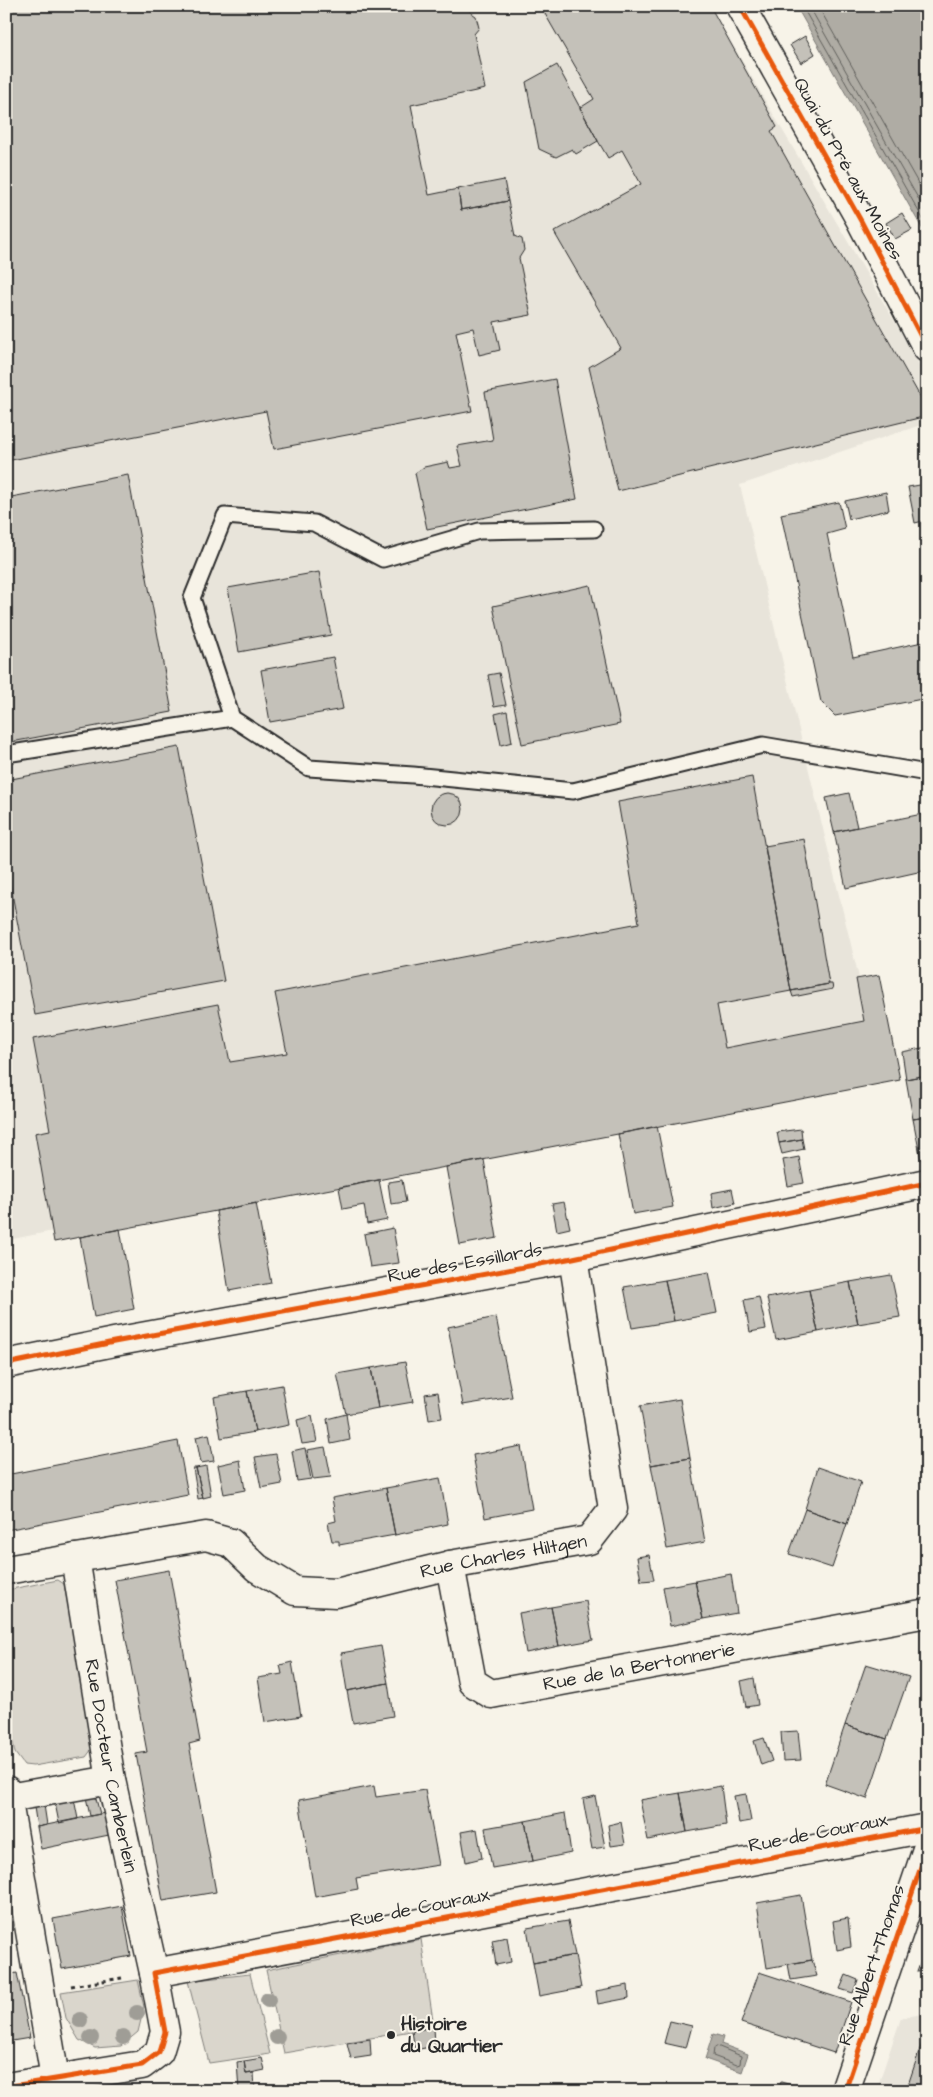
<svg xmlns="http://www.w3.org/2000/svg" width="933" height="2097" viewBox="0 0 933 2097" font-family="'Architects Daughter',sans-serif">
	<rect width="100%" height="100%" fill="#f7f3e8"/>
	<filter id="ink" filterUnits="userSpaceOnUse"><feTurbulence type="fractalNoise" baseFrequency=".02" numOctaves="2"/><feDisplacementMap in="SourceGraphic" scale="10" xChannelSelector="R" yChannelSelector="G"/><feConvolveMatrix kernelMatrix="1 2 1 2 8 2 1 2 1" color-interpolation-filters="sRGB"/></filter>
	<g filter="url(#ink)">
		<path fill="#e8e4da" d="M6 6H710L927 377V423L740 485 880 1065 13 1239 6 1213Z
			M927 2013V2091H876L901 2018Z"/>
		<path fill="#dad6cc" stroke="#82807c" d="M58 1580 64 1584 93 1740 92 1749 86 1757 33 1766 24 1765 15 1753 6 1709V1590Z
			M421 1939 434 2027 284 2053 266 1970Z
			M250 1974 270 2054 209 2063 188 1981Z
			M138 1980 144 2007 138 2032 121 2046 95 2048 79 2040 66 2018 61 1992Z"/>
		<path fill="#afaca4" stroke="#7a7874" d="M796 6H927V237Z
			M713 2034 723 2037 721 2044 748 2054 742 2072 705 2059Z"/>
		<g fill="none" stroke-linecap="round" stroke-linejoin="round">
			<path stroke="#605f5b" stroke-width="1" d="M802 6 927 226
				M809 6 927 214
				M818 6 927 199
				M717 2046 741 2056 740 2064 737 2065 713 2056 714 2048Z"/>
		</g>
		<path fill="#c4c1b9" stroke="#2b2b2b" d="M6 6H469L470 12 476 16 479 28 474 34 485 89 411 105 429 195 458 189 461 210 508 201 515 236 522 239 524 250 519 258 531 315 494 322 500 350 479 355 473 328 456 332 472 411 274 449 266 411 6 461Z
			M710 6 777 127 771 131 927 409V416L618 491 589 367 621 348 554 232 641 184 622 150 608 158 598 141 580 108 594 99 541 7Z
			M805 36 815 54 801 63 790 45Z
			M557 65 598 141 576 154 572 149 556 157 539 149 526 82Z
			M504 180 508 201 461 210 458 189Z
			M902 213 912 230 895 239 886 223Z
			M555 379 577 499 427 529 415 473 424 467 448 462 450 468 462 466 457 446 493 440 485 392Z
			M128 475 172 712 6 743V498Z
			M926 484 927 520 915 523 908 487Z
			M886 492 889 510 849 519 845 501Z
			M839 502 845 529 827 534 853 657 927 641V698L835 716 821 702 781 514Z
			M319 572 331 635 239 652 228 588Z
			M590 585 620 724 522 744 493 606Z
			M333 657 343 709 270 722 261 670Z
			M499 673 506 705 494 707 488 675Z
			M507 711 512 742 501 745 495 714Z
			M179 747 224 981 35 1015 6 862V780Z
			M752 777 791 991 717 1005 725 1048 864 1021 856 979 879 975 900 1080 54 1242 35 1133 50 1130 33 1039 218 1004 230 1062 287 1053 275 993 639 923 618 802Z
			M849 793 857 827 834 832 826 798Z
			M431 809a16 16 0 1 1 32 0a16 16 0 1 1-32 0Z
			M927 813V870L846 888 834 832Z
			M804 839 829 984 791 991 765 846Z
			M829 984H832L833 989 793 997 791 991Z
			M927 1047V1075L906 1079 902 1052Z
			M927 1075V1117L913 1119 906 1079Z
			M927 1117V1159L921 1160 913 1119Z
			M657 1126 673 1207 633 1214 618 1134Z
			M801 1129 802 1139 779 1143 777 1132Z
			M802 1139 804 1149 782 1154 779 1143Z
			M799 1157 804 1183 788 1186 783 1160Z
			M484 1160 497 1238 460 1245 446 1167Z
			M379 1180 387 1220 367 1224 364 1205 343 1209 339 1188Z
			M402 1180 406 1202 391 1204 388 1182Z
			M732 1189 735 1203 713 1208 711 1193Z
			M564 1202 570 1228 557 1231 552 1204Z
			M256 1203 271 1283 229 1291 216 1211Z
			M393 1228 399 1263 370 1267 364 1234Z
			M120 1229 134 1309 94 1317 80 1237Z
			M709 1272 717 1313 674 1321 665 1280Z
			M891 1275 900 1317 858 1324 850 1282Z
			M665 1280 674 1321 632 1328 624 1287Z
			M850 1282 858 1324 818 1332 809 1290Z
			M809 1290 818 1332 776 1340 767 1298Z
			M759 1297 766 1329 750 1332 744 1300Z
			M496 1317 512 1397 463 1405 448 1327Z
			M405 1362 413 1402 378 1408 371 1368Z
			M371 1368 378 1408 346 1414 337 1374Z
			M282 1385 289 1425 255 1432 247 1391Z
			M247 1391 255 1432 221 1438 214 1397Z
			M438 1392 442 1418 429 1420 425 1394Z
			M680 1399 690 1458 651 1465 640 1406Z
			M346 1414 350 1440 331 1444 327 1419Z
			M312 1416 317 1442 302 1444 297 1420Z
			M209 1434 214 1461 201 1463 196 1437Z
			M178 1441 188 1495 6 1530V1475Z
			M521 1446 532 1509 485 1518 473 1455Z
			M325 1447 331 1477 313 1479 307 1450Z
			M305 1448 311 1479 297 1481 292 1451Z
			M276 1454 282 1484 261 1488 255 1457Z
			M690 1458 705 1542 667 1549 651 1465Z
			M240 1460 245 1490 224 1494 218 1465Z
			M206 1466 211 1496 203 1498 196 1468Z
			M818 1467 861 1482 847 1524 805 1509Z
			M193 1468H196L203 1498 198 1499Z
			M440 1478 448 1524 395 1535 386 1488Z
			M386 1488 395 1535 339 1545V1541H332L328 1523 336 1521 332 1498Z
			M805 1509 847 1524 832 1568 789 1554Z
			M649 1555 654 1580 641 1581 637 1557Z
			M169 1570 200 1741 189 1744 216 1892 163 1901 136 1754 147 1752 115 1580Z
			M731 1574 737 1613 703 1619 695 1581Z
			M695 1581 703 1619 670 1626 663 1587Z
			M586 1601 593 1640 559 1646 551 1607Z
			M551 1607 559 1646 526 1653 519 1613Z
			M381 1646 388 1683 347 1691 341 1653Z
			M292 1662 301 1716 265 1722 258 1678 282 1674 280 1665Z
			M866 1664 909 1677 887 1739 845 1725Z
			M754 1678 758 1705 746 1707 741 1681Z
			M388 1683 393 1716 353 1723 347 1691Z
			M845 1725 887 1739 867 1799 825 1784Z
			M798 1731 801 1760 783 1761 781 1732Z
			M764 1738 772 1761 761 1765 754 1741Z
			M374 1786 376 1797 425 1790 439 1865 356 1878 358 1889 315 1897 299 1800Z
			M721 1786 726 1825 687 1832 680 1793Z
			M680 1793 687 1832 648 1840 640 1800Z
			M746 1794 751 1821 739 1823 734 1796Z
			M95 1795 100 1814 90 1816 86 1797Z
			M595 1796 605 1847 592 1849 583 1799Z
			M74 1799 78 1819 59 1823 55 1803Z
			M44 1805 47 1825 37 1827 34 1807Z
			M105 1813 109 1835 41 1849 37 1827Z
			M565 1813 571 1853 533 1861 525 1821Z
			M525 1821 533 1861 492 1868 485 1828Z
			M621 1822 625 1844 611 1846 608 1825Z
			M477 1829 482 1858 466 1862 461 1832Z
			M801 1895 812 1960 767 1968 757 1903Z
			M122 1906 131 1956 62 1969 53 1919Z
			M848 1918 851 1947 837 1950 833 1921Z
			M568 1921 575 1955 533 1963 527 1928Z
			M507 1937 511 1962 496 1965 492 1940Z
			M927 1944V1971L917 1972 924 1953Z
			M575 1955 581 1988 539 1996 533 1963Z
			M812 1960 817 1976 791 1980 788 1964Z
			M759 1972 851 2002 834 2053 741 2023Z
			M17 1973 30 2038 6 2042V1975Z
			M846 1975 858 1980 853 1993 840 1989Z
			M628 1985 629 1998 598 2004 596 1991Z
			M670 2021 692 2026 686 2048 664 2043Z
			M434 2027 435 2046 415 2050 412 2031Z
			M925 2034 927 2035V2091H906Z
			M370 2039 371 2056 351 2059 347 2043Z
			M262 2058 265 2070 246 2074 244 2061Z
			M244 2061 246 2074 254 2073 255 2091H239L237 2062Z
			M781 2082 806 2089V2091H778Z"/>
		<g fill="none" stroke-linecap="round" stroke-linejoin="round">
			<g stroke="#2b2b2b" stroke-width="19">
				<path id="lane" d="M594 529 479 531 383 559 314 523 225 516 192 598 232 718 309 768 413 775 573 791 763 745 927 773
					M6 754 232 718"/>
			</g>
			<g stroke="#2b2b2b" stroke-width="31">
				<g id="street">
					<path d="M6 1364 114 1342 573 1258 927 1183"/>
					<path id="s1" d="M75 1558 111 1780 154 1973"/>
					<path id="s2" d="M450 1565 472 1682 491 1694 927 1613"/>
					<path id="s3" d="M6 1570 206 1536 231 1543 257 1568 295 1591 336 1593 450 1565 589 1540 613 1509 573 1258"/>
					<path d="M6 1790 55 2078"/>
					<path d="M8 1798 111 1780"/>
					<path d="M6 2087 142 2065 159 2052 165 2032 154 1973 927 1828"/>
				</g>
			</g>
			<g stroke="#2b2b2b" stroke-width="31">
				<path id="secondary" d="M740 6 861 221 927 348
					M845 2091 927 1849"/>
			</g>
			<path stroke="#2b2b2b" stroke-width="3" stroke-dasharray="4 4" stroke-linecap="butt" d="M71 1986 122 1978"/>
			<use href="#lane" stroke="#f7f3e8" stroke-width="15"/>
			<use href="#street" stroke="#f7f3e8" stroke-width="28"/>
			<use href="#secondary" stroke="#f7f3e8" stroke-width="28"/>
			<g stroke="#f7f3e8" stroke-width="8">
				<path id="cycleway" d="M740 6 861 221 927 348
					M6 1364 114 1342 573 1258 927 1183
					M6 2087 142 2065 159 2052 165 2032 154 1973 927 1828
					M845 2091 927 1849"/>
			</g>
			<use href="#cycleway" stroke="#e8590c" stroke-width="5"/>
		</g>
		<g fill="#9f9d96">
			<circle cx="268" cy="2000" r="8"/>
			<circle cx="137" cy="2013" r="8"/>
			<circle cx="80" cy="2020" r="8"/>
			<circle cx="123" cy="2037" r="8"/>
			<circle cx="277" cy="2037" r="8"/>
			<circle cx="91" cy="2038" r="8"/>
		</g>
	</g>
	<circle fill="#2b2b2b" stroke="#f7f3e8" stroke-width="2" cx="391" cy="2035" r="5"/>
	<g text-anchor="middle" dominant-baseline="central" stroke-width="4" stroke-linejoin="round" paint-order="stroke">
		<g font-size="19" fill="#2b2b2b" stroke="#f7f3e8">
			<text transform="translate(848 169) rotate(61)">Quai du Pré aux Moines</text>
			<text transform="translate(465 1263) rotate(-10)">Rue des Essillards</text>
			<text stroke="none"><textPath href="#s3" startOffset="522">Rue Charles Hiltgen</textPath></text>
			<text stroke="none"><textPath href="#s2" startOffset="292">Rue de la Bertonnerie</textPath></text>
			<text stroke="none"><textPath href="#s1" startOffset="211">Rue Docteur Camberlein</textPath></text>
			<text transform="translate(818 1833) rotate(-11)">Rue de Couraux</text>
			<text transform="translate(420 1908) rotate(-11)">Rue de Couraux</text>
			<text transform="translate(872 1965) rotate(-71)">Rue Albert Thomas</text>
		</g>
		<g font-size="19" font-weight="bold" fill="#2b2b2b" stroke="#f7f3e8" text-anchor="start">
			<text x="401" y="2024">Histoire<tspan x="401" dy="22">du Quartier</tspan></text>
		</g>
	</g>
	<rect width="933" height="2097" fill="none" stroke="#f7f3e8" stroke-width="25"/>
	<rect x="12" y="12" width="908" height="2072" fill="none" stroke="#2b2b2b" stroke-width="2" filter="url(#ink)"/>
</svg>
